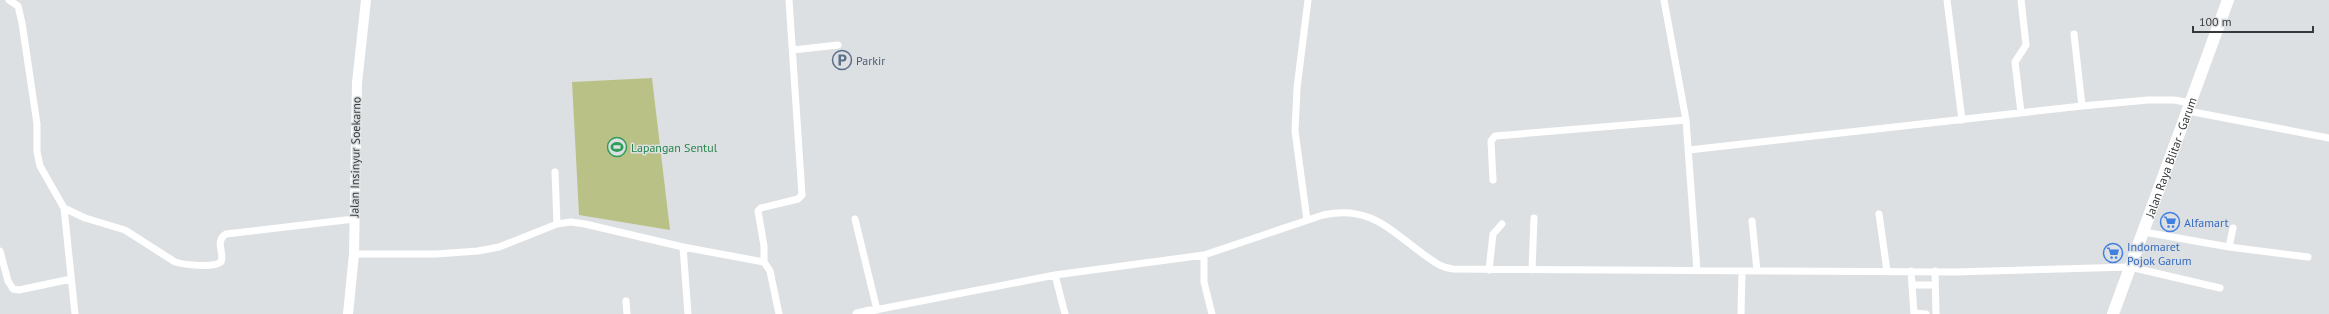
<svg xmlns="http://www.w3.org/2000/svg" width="2329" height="314" viewBox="0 0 2329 314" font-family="'PT Sans',sans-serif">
	<rect width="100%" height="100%" fill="#dde0e2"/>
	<path fill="#bac187" d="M652 78 670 230 579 215 572 82Z"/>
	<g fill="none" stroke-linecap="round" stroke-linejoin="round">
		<path stroke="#fff" stroke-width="7" d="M9 0 18 6 22 23 37 124V152L40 166 64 208 75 314
			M1664 0 1686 120 1697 271
			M1947 0 1962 120
			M2021 0 2026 45 2015 62 2021 113
			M2074 34 2082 106
			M793 50 838 45
			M2188 111 2329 138
			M1689 150 2082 106 2148 100H2174L2191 103
			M555 172 557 224
			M1493 180 1491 141 1495 136 1686 120
			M64 208 85 218 125 230 175 262C185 265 213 268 221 262 225 253 214 241 226 234L354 219
			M1879 214 1887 271
			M855 219 877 310
			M1307 220 1295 131 1297 88 1308 0
			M1752 221 1757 271
			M2144 232 2229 247 2233 228
			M683 247 688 314
			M2229 247 2308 257
			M0 251 8 281 13 289 19 290 71 279
			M354 254H436L478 251 499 247 557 224 571 222 585 224 683 247 764 262 770 271 779 314
			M1204 255V282L1212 314
			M764 262V246L758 211 761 208 798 199 802 195 789 0
			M1489 270 1493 234 1502 224
			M1532 270 1534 218
			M1911 271 1914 314
			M1935 271 1936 314
			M1055 275 1065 314
			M1912 285H1935
			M626 301 627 314
			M870 311 1055 275 1204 255 1323 215C1369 205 1389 229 1423 254 1433 261 1441 268 1453 269L1955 272 2130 267 2220 288
			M1914 313 1926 314
			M1741 314 1742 271"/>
		<path stroke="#fff" stroke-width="9" d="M857 314 870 311 871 314"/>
		<path stroke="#fff" stroke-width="10" d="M348 314 354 254 357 83 366 0"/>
		<path stroke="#fff" stroke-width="12" id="s1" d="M2113 314 2228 0"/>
	</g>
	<defs>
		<g id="parking-ring" transform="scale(1)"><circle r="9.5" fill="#dde0e2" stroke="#5c6f8a" stroke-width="1.5"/><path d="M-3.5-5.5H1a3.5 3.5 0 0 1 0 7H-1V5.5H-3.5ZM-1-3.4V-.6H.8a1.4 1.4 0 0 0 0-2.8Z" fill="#5c6f8a"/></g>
		<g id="stadium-ring" transform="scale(1)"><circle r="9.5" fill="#dde0e2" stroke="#2e9e5b" stroke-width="1.5"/><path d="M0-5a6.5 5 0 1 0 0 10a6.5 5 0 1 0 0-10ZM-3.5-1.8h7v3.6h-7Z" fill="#2e9e5b"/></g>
		<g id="supermarket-ring" transform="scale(1)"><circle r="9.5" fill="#dde0e2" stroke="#3f7fe0" stroke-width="1.5"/><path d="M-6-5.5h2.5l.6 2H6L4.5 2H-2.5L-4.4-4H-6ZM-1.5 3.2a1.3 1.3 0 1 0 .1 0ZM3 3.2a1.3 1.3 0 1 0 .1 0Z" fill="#3f7fe0"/></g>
	</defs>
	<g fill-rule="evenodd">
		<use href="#parking-ring" x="842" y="60"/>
		<use href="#stadium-ring" x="617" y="147"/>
		<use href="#supermarket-ring" x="2170" y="222"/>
		<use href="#supermarket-ring" x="2113" y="253"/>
	</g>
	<g text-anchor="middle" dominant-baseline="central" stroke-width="3" stroke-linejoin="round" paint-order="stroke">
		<g font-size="12" fill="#4e5e75" stroke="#dde0e2" text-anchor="start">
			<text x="856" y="60">Parkir</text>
		</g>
		<g font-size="12" fill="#27864d" stroke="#dde0e2" text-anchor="start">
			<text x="631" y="147">Lapangan Sentul</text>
		</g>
		<g font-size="12" fill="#373839" stroke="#dde0e2">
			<text transform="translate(355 157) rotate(-89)">Jalan Insinyur Soekarno</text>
			<text stroke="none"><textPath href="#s1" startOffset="167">Jalan Raya Blitar - Garum</textPath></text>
		</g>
		<g font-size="12" fill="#366cbe" stroke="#dde0e2" text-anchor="start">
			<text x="2184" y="222">Alfamart</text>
			<text x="2127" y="246">Indomaret<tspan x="2127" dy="14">Pojok Garum</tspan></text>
		</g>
	</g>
	<path d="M2193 26v6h120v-6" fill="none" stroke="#373839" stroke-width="2"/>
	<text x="2199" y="26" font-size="12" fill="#373839" stroke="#dde0e2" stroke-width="3" paint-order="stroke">100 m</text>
</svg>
